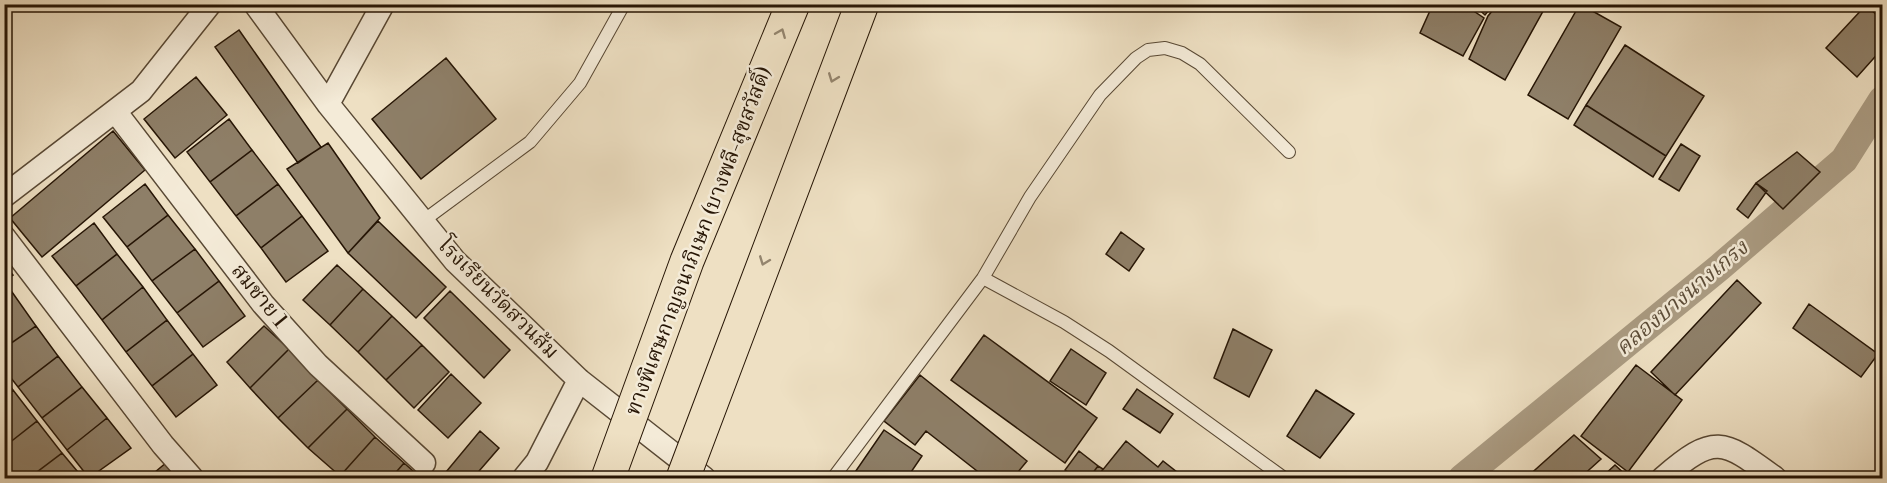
<svg xmlns="http://www.w3.org/2000/svg" width="1887" height="483" viewBox="0 0 1887 483" font-family="'Libre Bodoni','Noto Serif Thai',serif">
	<rect width="100%" height="100%" fill="#eee0c3"/>
	<filter id="stains"><feTurbulence type="fractalNoise" baseFrequency=".00333" numOctaves="4"/><feColorMatrix values="0 0 0 0 .2 0 0 0 0 .09 0 0 0 0 .02 0 0 0 .5 -.17"/></filter>
	<radialGradient id="worn" r=".72"><stop offset=".6" stop-color="#630" stop-opacity="0"/><stop offset="1" stop-color="#630" stop-opacity=".3"/></radialGradient>
	<g fill="none" stroke-linecap="round" stroke-linejoin="round">
		<path stroke="#aa9b82" stroke-width="28" d="M1462 478 1720 267 1844 160 1882 100"/>
	</g>
	<path fill="#8e7f68" stroke="#261505" stroke-width="1.5" d="M1433 4H1463L1484 18 1463 56 1420 33Z
		M1473 4H1494L1485 15Z
		M1498 4H1547L1505 80 1469 59 1488 16Z
		M1580 4 1621 27 1568 119 1528 95Z
		M1866 5 1882 20V49L1857 77 1826 48Z
		M239 30 321 147 298 163 215 47Z
		M1625 45 1704 96 1666 156 1586 105Z
		M446 58 496 119 421 179 372 119Z
		M196 77 227 115 175 158 144 119Z
		M1586 105 1666 156 1653 177 1574 125Z
		M229 119 252 150 210 182 187 152Z
		M113 131 145 170 42 257 10 218Z
		M328 143 380 218 348 253 287 169Z
		M1681 144 1700 156 1679 191 1659 179Z
		M252 150 278 184 236 216 210 182Z
		M1797 152 1820 172 1783 209 1756 183Z
		M1756 183 1767 191 1748 218 1737 209Z
		M145 184 168 215 127 247 103 217Z
		M278 184 302 216 261 248 236 216Z
		M168 215 195 249 152 281 127 247Z
		M302 216 328 251 286 282 261 248Z
		M378 221 446 287 416 318 348 253Z
		M94 223 117 254 76 286 52 256Z
		M1121 232 1144 249 1129 271 1106 254Z
		M195 249 219 281 177 313 152 281Z
		M117 254 143 287 102 320 76 286Z
		M4 264 13 275 4 281Z
		M337 265 363 289 330 325 303 300Z
		M1737 280 1761 303 1675 395 1651 372Z
		M219 281 245 316 203 347 177 313Z
		M143 287 167 320 126 352 102 320Z
		M363 289 392 316 358 352 330 325Z
		M450 291 510 350 484 378 424 318Z
		M12 292 36 326 4 348V298Z
		M1809 304 1878 354 1861 377 1793 328Z
		M392 316 422 345 386 380 358 352Z
		M167 320 193 354 152 386 126 352Z
		M36 326 58 356 18 387 4 369V348Z
		M264 326 289 349 250 388 227 362Z
		M1233 329 1272 350 1249 397 1214 378Z
		M984 335 1097 418 1065 463 951 380Z
		M422 345 449 372 414 408 386 380Z
		M289 349 318 380 278 418 250 388Z
		M1071 349 1106 373 1086 405 1050 381Z
		M193 354 217 385 176 417 152 386Z
		M58 356 82 387 42 418 18 387Z
		M1636 365 1682 400 1628 472 1581 436Z
		M451 374 481 403 448 438 418 410Z
		M920 375 1027 461 1013 478H986L926 431 915 445 884 421Z
		M4 378 13 390 4 397Z
		M318 380 347 409 308 448 278 418Z
		M82 387 107 418 67 450 42 418Z
		M1137 389 1173 414 1160 433 1123 409Z
		M13 390 37 421 4 447V397Z
		M1316 390 1354 414 1320 458 1287 436Z
		M347 409 375 437 340 476 308 448Z
		M107 418 131 448 89 478 67 450Z
		M37 421 62 453 29 478H18L4 461V447Z
		M884 430 922 456 907 478H851Z
		M480 431 499 448 473 478H441Z
		M1574 435 1601 459 1580 478H1526Z
		M375 437 404 463 391 478H343L340 476Z
		M1126 441 1158 467 1163 461 1182 476 1181 478H1109L1101 472Z
		M1079 451 1098 466 1089 478H1077L1065 470Z
		M62 453 83 478H29Z
		M167 462 180 478H148Z
		M404 463 421 478H391Z
		M1615 465 1629 478H1601Z
		M1098 466 1103 469 1101 472 1109 478H1089Z"/>
	<g fill="none" stroke-linecap="round" stroke-linejoin="round">
		<g stroke="#584834" stroke-width="14">
			<path id="service" d="M423 221 530 142 580 83 624 4
				M983 278 1064 322 1109 351 1284 478
				M833 478 983 278 1030 197 1100 95 1136 58 1148 50 1165 48 1182 53 1200 64 1289 152"/>
		</g>
		<g stroke="#584834" stroke-width="25">
			<path id="minor" d="M255 4 328 104 455 261 579 380 704 478
				M328 104 383 4
				M115 111 263 304 318 365 424 463
				M4 196 141 91 210 4
				M4 237 163 445 192 478
				M524 478 537 462 579 380
				M1663 478C1715 433 1723 440 1775 478"/>
		</g>
		<use href="#service" stroke="#f4ebd8" stroke-width="12"/>
		<use href="#minor" stroke="#f4ebd8" stroke-width="22"/>
		<g stroke="#261505" stroke-width="35" stroke-linecap="butt">
			<path id="motorway-bridge" d="M608 478 687 261 793 4
				M683 478 862 4"/>
		</g>
		<use href="#motorway-bridge" stroke="#eee0c3" stroke-width="33"/>
	</g>
	<defs><path id="oneway-chevron" d="M-2-3.5L2.5 0L-2 3.5" fill="none" stroke-width="1.6" stroke-linecap="round" stroke-linejoin="round" transform="scale(1.5)"/></defs>
	<g stroke="#94856e">
		<use href="#oneway-chevron" transform="translate(781 33) rotate(-68)"/>
		<use href="#oneway-chevron" transform="translate(833 78) rotate(111)"/>
		<use href="#oneway-chevron" transform="translate(764 261) rotate(111)"/>
	</g>
	<g text-anchor="middle" dominant-baseline="central" stroke-width="5" stroke-linejoin="round" paint-order="stroke">
		<g font-size="21" fill="#261505" stroke="#f4ebd8">
			<text transform="translate(699 241) rotate(-69)">ทางพิเศษกาญจนาภิเษก (บางพลี-สุขสวัสดิ์)</text>
			<text transform="translate(259 296) rotate(51)">สมชาย 1</text>
			<text transform="translate(498 299) rotate(45)">โรงเรียนวัดสวนส้ม</text>
		</g>
		<g font-size="22" font-style="italic" fill="#5b4b37" stroke="#f4ebd8">
			<text transform="translate(1682 298) rotate(-40)">คลองบางนางเกรง</text>
		</g>
	</g>
	<rect width="1887" height="483" fill="none" stroke="#eee0c3" stroke-width="24"/>
	<rect x="6" y="6" width="1875" height="471" fill="none" stroke="#261505" stroke-width="3"/>
	<rect x="12" y="12" width="1863" height="459" fill="none" stroke="#261505" stroke-width="1.5"/>
	<rect width="100%" height="100%" filter="url(#stains)"/>
	<rect width="100%" height="100%" fill="url(#worn)"/>
</svg>
